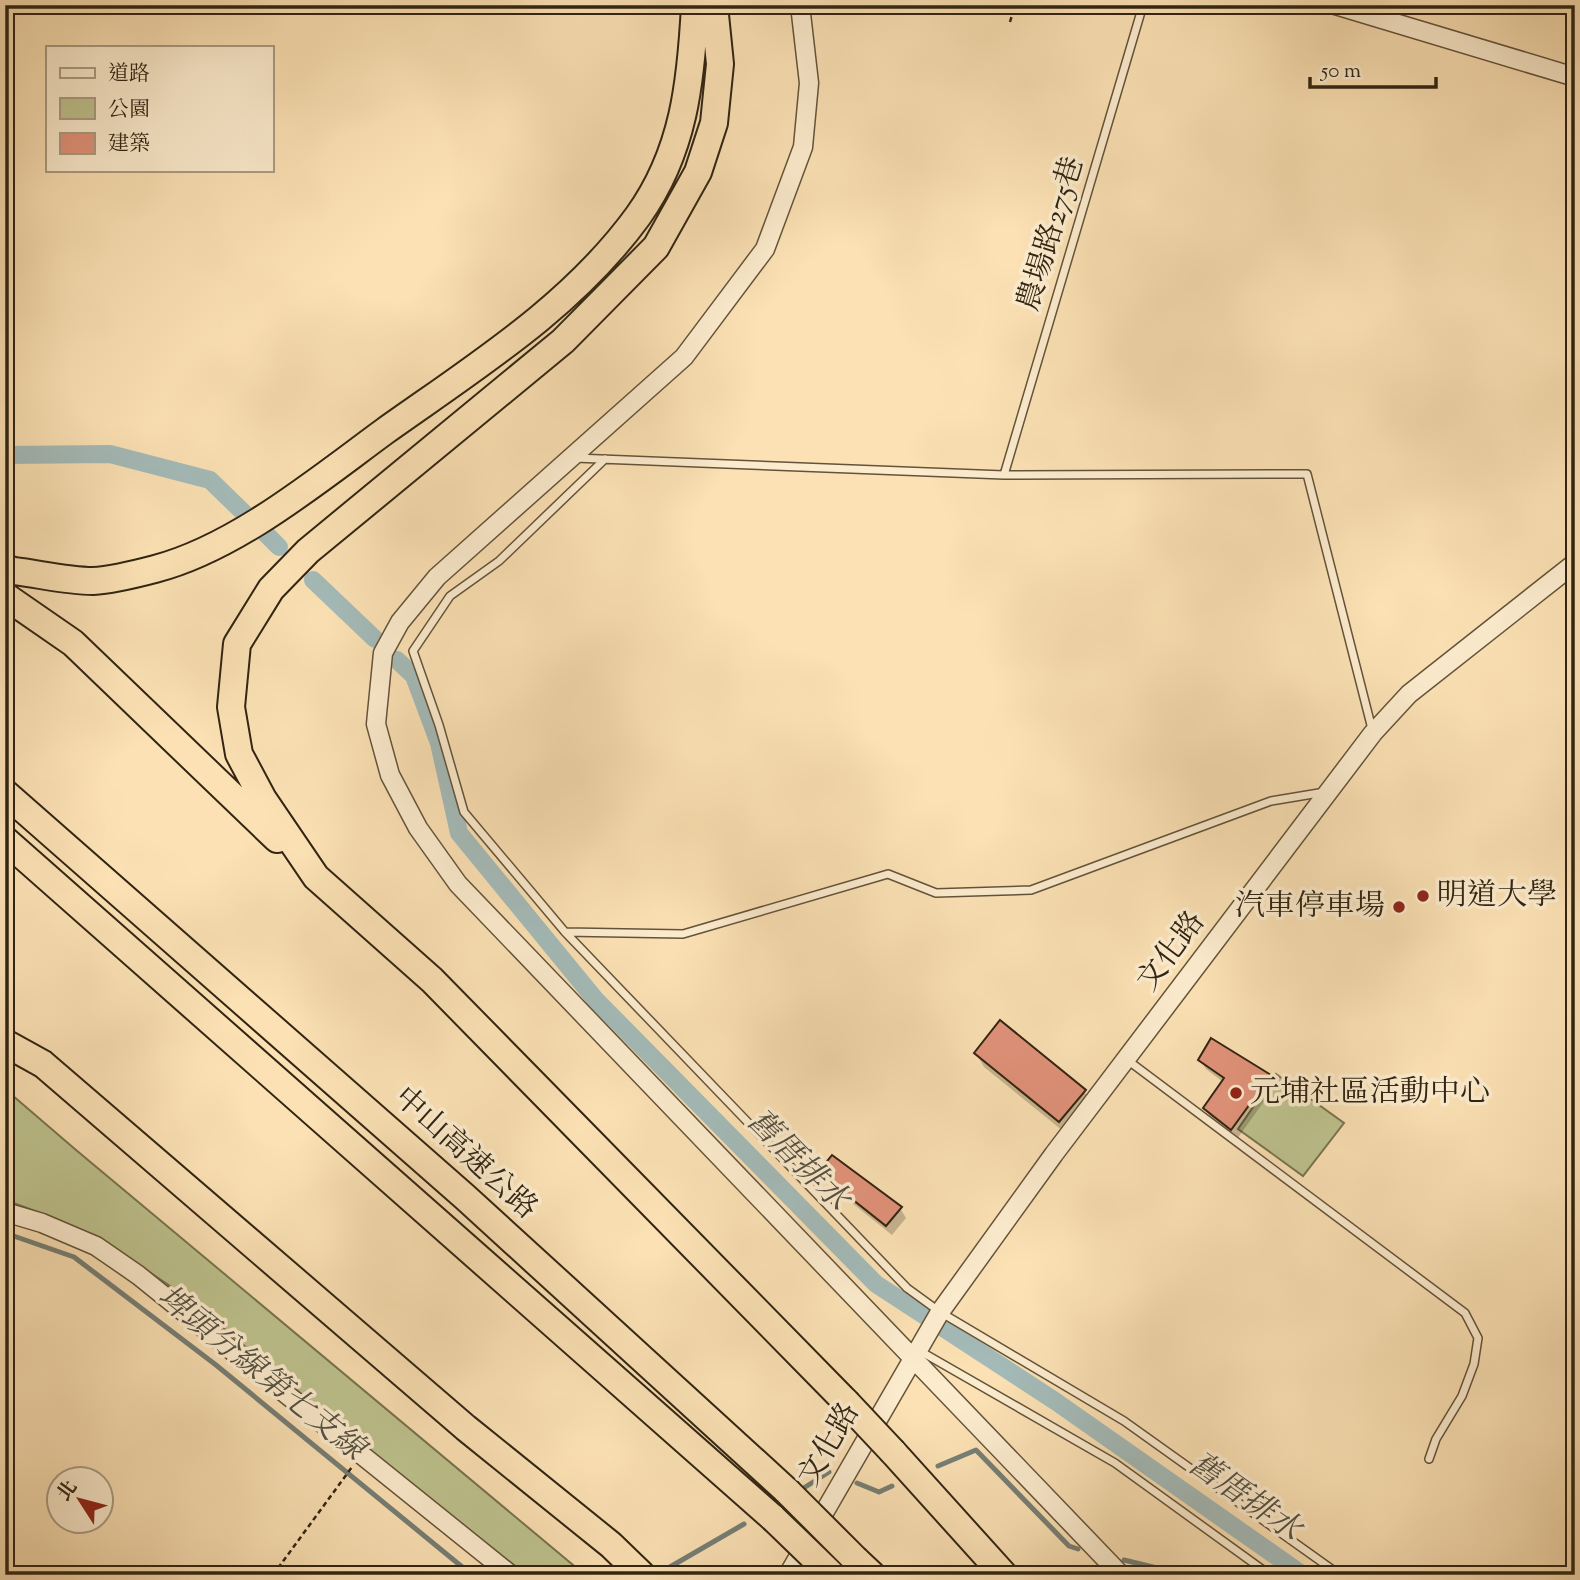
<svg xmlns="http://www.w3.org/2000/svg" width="1580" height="1580" viewBox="0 0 1580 1580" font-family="'Sorts Mill Goudy','Noto Serif TC',serif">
	<rect width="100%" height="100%" fill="#fbe1b4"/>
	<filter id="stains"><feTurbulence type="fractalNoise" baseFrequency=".00286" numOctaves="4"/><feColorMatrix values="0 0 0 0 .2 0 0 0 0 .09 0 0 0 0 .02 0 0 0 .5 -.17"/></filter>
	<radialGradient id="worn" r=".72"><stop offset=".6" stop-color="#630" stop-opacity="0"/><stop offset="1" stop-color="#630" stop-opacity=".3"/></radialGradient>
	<path fill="#bec38e" stroke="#787450" stroke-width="2" d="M1276 1074 1344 1123 1303 1176 1238 1129Z
		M5 1089 76 1150 585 1575H520L390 1469 189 1299 120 1252 46 1215 5 1200Z"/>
	<path fill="#0003" d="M976 1053 1084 1091 1092 1104 1068 1135 984 1067Z
		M1200 1060 1269 1076 1275 1086 1237 1139 1211 1118 1205 1108 1223 1082 1206 1069Z
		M821 1173 900 1208 906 1218 892 1235 826 1182Z"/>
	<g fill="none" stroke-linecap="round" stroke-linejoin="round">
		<path stroke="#767f76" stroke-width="5" d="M5 1233 74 1257 216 1365 472 1575
			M938 1466 976 1450 1069 1546 1078 1549
			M857 1483 879 1492 892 1486
			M799 1491 829 1472
			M1124 1560 1186 1575
			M663 1571 744 1524"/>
		<path stroke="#a4bbb9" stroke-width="18" d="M5 455 110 454 210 480 246 515
			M263 531 279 547
			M313 580 375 639
			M397 660 414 676 439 743 459 833 595 999 876 1284 1055 1401 1303 1575"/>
	</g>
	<path fill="#e2937b" stroke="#312412" stroke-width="2" d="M1000 1020 1086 1090 1059 1122 974 1053Z
		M1211 1038 1271 1075 1231 1130 1203 1108 1224 1078 1198 1060Z
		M832 1155 902 1207 886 1226 818 1172Z"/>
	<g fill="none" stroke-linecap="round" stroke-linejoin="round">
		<g stroke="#64533a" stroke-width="10">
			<path id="service" d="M575 458 1004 475 1307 474 1372 729
				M605 459 499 561 450 596 413 651 439 725 464 812 565 932 907 1288 940 1312 1124 1421 1340 1575
				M1004 475 1143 5
				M565 932 683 934 888 874 936 893 1031 890 1271 801 1325 792
				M1126 1059 1465 1313 1478 1338 1474 1364 1462 1396 1436 1439 1429 1459
				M920 1351 1115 1463 1270 1575"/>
		</g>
		<g stroke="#64533a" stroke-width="21">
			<path id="tertiary" d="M800 5 809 83 803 147 765 249 684 357 437 577 400 622 383 653 376 724 390 775 418 828 458 884 1121 1575
				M1335 5 1575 77
				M5 1212 42 1223 96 1246 138 1275 511 1575
				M788 1575 940 1312 1054 1154 1373 733 1409 694 1575 563"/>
		</g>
		<g stroke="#312412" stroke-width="30">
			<path id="motorway" d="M714 5 720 64 714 123 698 172 656 247 563 341 308 551 271 589 237 644 231 707 239 754 263 799 316 877 432 980 846 1402
				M5 568 14 571C39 574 67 581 93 581 112 580 136 574 155 569 236 548 318 480 385 431 475 367 572 307 638 216 684 152 691 82 695 5
				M5 596 73 643 277 839
				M5 793 465 1197 787 1491
				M5 840 773 1518
				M5 1043 43 1064 466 1428 611 1545 642 1575
				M893 1452 1004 1575
				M856 1560 872 1575"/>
		</g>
		<path stroke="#312412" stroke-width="2.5" stroke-dasharray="5 3.5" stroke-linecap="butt" d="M1010 22 1015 5
			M273 1575 352 1467"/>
		<use href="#service" stroke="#fcecce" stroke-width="7"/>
		<use href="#tertiary" stroke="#fcecce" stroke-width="18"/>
		<use href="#motorway" stroke="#fbe1b4" stroke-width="26"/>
		<g stroke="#312412" stroke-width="30" stroke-linecap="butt">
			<path id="motorway-bridge" d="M846 1402 893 1452
				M787 1491 856 1560
				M773 1518 832 1575"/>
		</g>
		<use href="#motorway-bridge" stroke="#fbe1b4" stroke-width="26"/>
	</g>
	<g fill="#8f2418" stroke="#fcecce" stroke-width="2.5">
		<circle cx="1423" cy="896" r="7"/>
		<circle cx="1399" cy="907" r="7"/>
		<circle cx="1236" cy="1093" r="7"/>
	</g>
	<g text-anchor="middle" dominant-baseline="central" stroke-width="7" stroke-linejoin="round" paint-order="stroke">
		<g font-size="30" fill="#312412" stroke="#fcecce">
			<text transform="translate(1052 234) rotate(-73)">農場路275巷</text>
			<text transform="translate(1172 952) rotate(-53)">文化路</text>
			<text transform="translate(465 1154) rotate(42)">中山高速公路</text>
			<text transform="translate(830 1445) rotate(-60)">文化路</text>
		</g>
		<g font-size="30" fill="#312412" stroke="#fcecce" text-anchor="start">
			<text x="1437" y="896">明道大學</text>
			<text x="1385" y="907" text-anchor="end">汽車停車場</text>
			<text x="1250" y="1093">元埔社區活動中心</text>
		</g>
		<g font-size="32" font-style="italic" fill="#545144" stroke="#fcecce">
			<text transform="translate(797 1161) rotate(45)">舊厝排水</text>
			<text transform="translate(260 1374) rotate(39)">埤頭分線第七支線</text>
			<text transform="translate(1244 1498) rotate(35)">舊厝排水</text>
		</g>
	</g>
	<rect width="1580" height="1580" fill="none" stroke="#fbe1b4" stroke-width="28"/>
	<rect x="7" y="7" width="1566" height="1566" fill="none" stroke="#312412" stroke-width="3.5"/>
	<rect x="14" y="14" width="1552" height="1552" fill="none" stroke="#312412" stroke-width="2"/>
	<rect x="46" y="46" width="228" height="126" fill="#fcecce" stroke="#ab9c83" stroke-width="2"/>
	<rect x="60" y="68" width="35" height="10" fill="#fcecce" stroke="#ab9c83" stroke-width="2"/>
	<text x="108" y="80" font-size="21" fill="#312412">道路</text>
	<rect x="60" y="98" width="35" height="21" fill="#bec38e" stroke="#ab9c83" stroke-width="2"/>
	<text x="108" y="116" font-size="21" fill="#312412">公園</text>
	<rect x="60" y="133" width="35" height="21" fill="#e2937b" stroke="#ab9c83" stroke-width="2"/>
	<text x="108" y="150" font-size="21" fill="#312412">建築</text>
	<g transform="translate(80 1500) rotate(306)"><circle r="33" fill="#fcecce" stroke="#ab9c83" stroke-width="2"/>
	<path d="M0-5L12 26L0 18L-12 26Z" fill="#8f2418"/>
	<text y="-10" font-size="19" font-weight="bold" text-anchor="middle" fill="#312412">北</text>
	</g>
	<path d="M1310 77v10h126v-10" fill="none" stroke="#312412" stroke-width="3.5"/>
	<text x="1321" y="77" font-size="21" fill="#312412" stroke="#fcecce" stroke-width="5" paint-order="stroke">50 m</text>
	<rect width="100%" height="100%" filter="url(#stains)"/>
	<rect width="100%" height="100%" fill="url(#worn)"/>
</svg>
